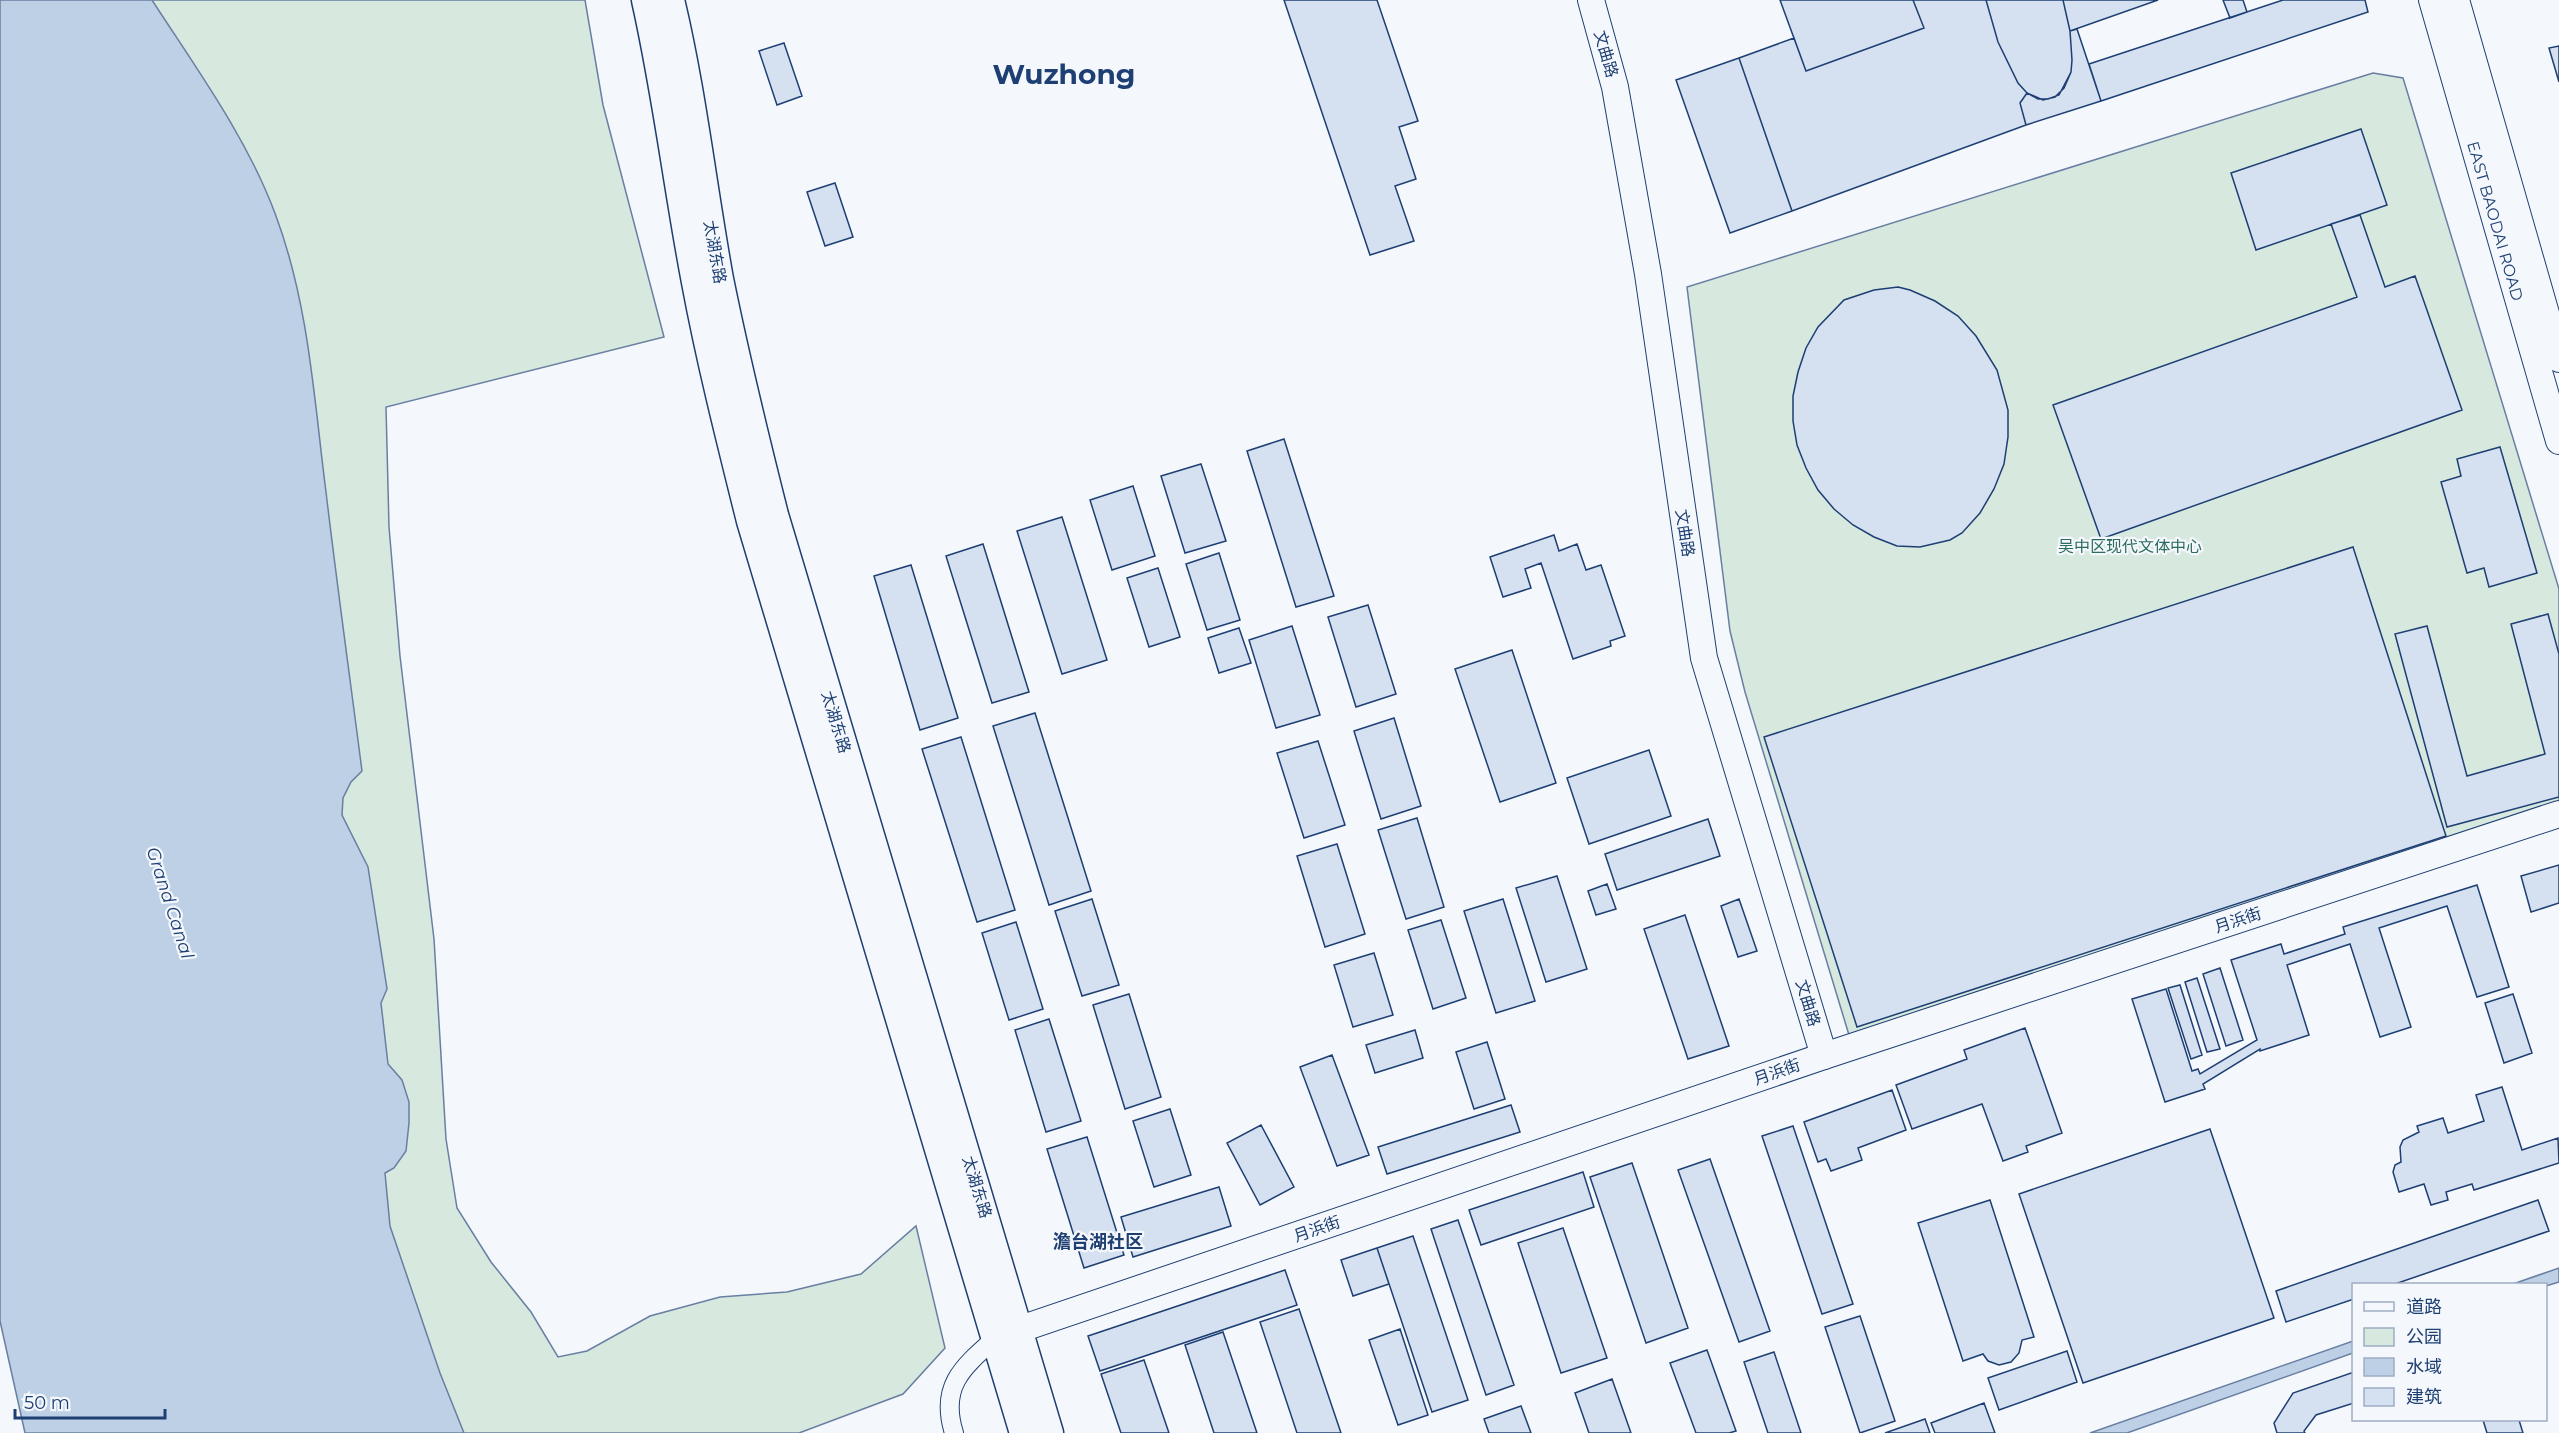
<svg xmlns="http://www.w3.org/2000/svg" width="2559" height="1433" viewBox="0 0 2559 1433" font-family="Montserrat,'Noto Sans SC',sans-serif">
	<rect width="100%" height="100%" fill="#f4f7fb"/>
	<path fill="#d7e8df" stroke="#687fa3" stroke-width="1.5" d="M5 0H585L603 105 664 337 386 407 389 527 400 656 434 939 446 1139 457 1208 491 1262 531 1312 558 1357 587 1351 650 1316 720 1297 787 1292 861 1274 916 1226 945 1348 903 1394 799 1433H412Z
		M2373 73 2403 78 2559 589V804L1849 1035 1745 692 1730 631 1687 287Z"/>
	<path fill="#bed0e5" stroke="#687fa3" stroke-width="1.5" d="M0 0H152C196 68 248 139 276 216 309 305 314 399 326 492 337 585 350 678 362 771L351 782 343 798 342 815 368 867 387 989 381 1003 388 1064 402 1080 409 1102V1123L406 1151 394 1168 385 1173 390 1226 440 1373 464 1433H25L0 1321Z
		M2559 1268V1282L2546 1286 2513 1284Z
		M2353 1341V1353L2127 1433H2090Z"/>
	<path fill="#d5e0f0" stroke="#1d3f73" stroke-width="1.5" d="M1284 0H1377L1418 121 1399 127 1416 179 1395 186 1414 241 1370 255Z
		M1780 0H1913L1924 28 1806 71Z
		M1913 0H1986L1998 42 2018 83 2027 93 2020 103 2026 125 1792 211 1739 58 1794 38 1806 71 1924 28Z
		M1986 0H2063L2070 31 2072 60 2071 72 2059 95 2048 99H2038L2027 93 2018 83 1998 42Z
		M2063 0H2158L2070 31Z
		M2223 0H2243L2247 12 2230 18Z
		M2283 0H2365L2368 12 2101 101 2089 64Z
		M2077 29 2101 101 2026 125 2020 103 2027 93 2043 100 2055 97 2064 88 2071 72 2072 60 2070 31Z
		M784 43 802 96 777 105 759 51Z
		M2559 46V82L2549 48Z
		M1739 58 1792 211 1730 233 1676 80Z
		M2361 129 2387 205 2256 250 2231 173Z
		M835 183 853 237 825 246 807 192Z
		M2360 215 2385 287 2415 276 2462 410 2101 539 2053 405 2357 297 2331 224Z
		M1898 287 1910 290 1935 301 1958 316 1976 336 1997 370 2008 410V437L2004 464 1994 489 1980 513 1962 533 1950 540 1920 547 1897 546 1874 537 1853 525 1834 509 1818 490 1806 468 1797 445 1793 421V396L1798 372 1806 348 1818 327 1844 300 1874 290Z
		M1284 439 1334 596 1296 607 1247 451Z
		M2500 447 2537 573 2489 587 2484 568 2467 573 2441 482 2461 476 2457 459Z
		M1201 464 1226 541 1185 553 1161 476Z
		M1133 486 1155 556 1112 570 1090 500Z
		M1062 517 1107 660 1062 674 1017 531Z
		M1554 535 1559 551 1577 544 1586 570 1601 565 1625 636 1610 641 1611 646 1573 659 1541 563 1525 569 1531 588 1503 597 1490 557Z
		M983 544 1029 692 992 703 946 556Z
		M2353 547 2446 836 1857 1027 1764 737Z
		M1219 553 1240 620 1207 630 1186 564Z
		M911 565 958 718 920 730 874 576Z
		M1158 568 1180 637 1149 647 1127 578Z
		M1368 605 1396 694 1356 707 1328 617Z
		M2548 614 2559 654V797L2447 827 2395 634 2427 626 2467 776 2545 754 2511 624Z
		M1292 626 1320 715 1276 728 1249 640Z
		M1239 628 1251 663 1219 673 1208 638Z
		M1512 650 1556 783 1500 802 1455 669Z
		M1035 713 1091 891 1049 905 993 726Z
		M1394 718 1421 806 1381 819 1354 731Z
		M961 737 1015 910 977 922 922 749Z
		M1318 741 1345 825 1304 838 1277 753Z
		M1649 750 1671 816 1589 844 1567 778Z
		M1417 818 1444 907 1406 919 1378 830Z
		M1708 819 1720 856 1617 890 1605 854Z
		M1337 844 1365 934 1325 947 1297 856Z
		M2559 865V903L2531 912 2521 876Z
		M1557 876 1587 969 1546 982 1516 888Z
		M1607 884 1616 909 1596 915 1588 891Z
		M2477 885 2509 987 2477 997 2447 906 2379 928 2411 1027 2380 1037 2350 944 2287 965 2309 1035 2260 1051V1049L2203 1084 2205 1089 2165 1102 2132 999 2166 989 2192 1071 2198 1069 2200 1074 2257 1040 2231 960 2281 944 2284 954 2345 934 2343 927Z
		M1092 899 1119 985 1082 996 1055 911Z
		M1503 899 1535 1001 1496 1013 1464 911Z
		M1739 899 1757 951 1738 957 1721 906Z
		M1685 915 1729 1046 1688 1059 1644 929Z
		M1441 920 1466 998 1433 1009 1408 930Z
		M1016 922 1043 1009 1009 1020 982 933Z
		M1374 953 1393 1015 1353 1027 1334 965Z
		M2220 968 2243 1040 2226 1046 2203 974Z
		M2197 978 2220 1049 2207 1052 2185 982Z
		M2180 985 2202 1055 2191 1059 2168 988Z
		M1129 994 1161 1097 1125 1109 1093 1005Z
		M2513 994 2532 1053 2504 1063 2485 1003Z
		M1049 1019 1081 1121 1046 1132 1015 1030Z
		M2025 1028 2062 1133 2026 1146 2028 1152 2003 1161 1982 1104 1912 1129 1896 1085 1967 1059 1964 1050Z
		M1415 1030 1423 1058 1375 1073 1366 1045Z
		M1487 1042 1505 1099 1474 1109 1456 1052Z
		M1332 1055 1369 1155 1337 1166 1300 1067Z
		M2502 1087 2522 1150 2558 1138 2559 1163 2474 1190 2472 1184 2446 1192 2448 1200 2431 1205 2424 1184 2399 1192 2393 1172 2395 1165 2401 1162 2400 1147 2403 1140 2419 1132 2417 1126 2443 1118 2448 1133 2484 1121 2476 1095Z
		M1892 1090 1906 1130 1858 1148 1862 1160 1831 1171 1826 1159 1818 1162 1804 1122Z
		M1511 1105 1520 1132 1387 1174 1378 1147Z
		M1170 1109 1191 1175 1154 1187 1133 1121Z
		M1261 1125 1294 1187 1260 1205 1227 1143Z
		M1793 1126 1853 1304 1822 1314 1762 1136Z
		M2210 1129 2274 1318 2083 1383 2019 1194Z
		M1087 1137 1124 1255 1084 1268 1047 1149Z
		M1710 1159 1770 1331 1739 1342 1678 1170Z
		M1632 1163 1688 1328 1646 1343 1590 1177Z
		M1583 1172 1594 1207 1481 1245 1469 1210Z
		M1219 1187 1231 1226 1133 1257 1121 1217Z
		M1990 1200 2034 1337 2022 1340 2019 1353 2011 1362 1999 1365 1988 1361 1983 1354 1963 1361 1918 1223Z
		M2538 1200 2549 1231 2395 1284H2354V1299L2286 1322 2276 1291Z
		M1458 1220 1514 1385 1486 1395 1431 1229Z
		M1563 1228 1607 1358 1561 1373 1518 1243Z
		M1413 1236 1468 1400 1432 1412 1377 1248Z
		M1377 1248 1389 1284 1353 1296 1341 1260Z
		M1285 1270 1297 1305 1100 1371 1088 1336Z
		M1299 1309 1341 1433H1297L1260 1322Z
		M1860 1316 1895 1421 1860 1433 1825 1327Z
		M1400 1329 1428 1415 1398 1425 1369 1340Z
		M1223 1332 1257 1433H1214L1185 1345Z
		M1707 1350 1736 1431 1729 1433H1696L1670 1363Z
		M2067 1351 2077 1382 1999 1410 1988 1378Z
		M1774 1352 1801 1433H1768L1744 1362Z
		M1144 1360 1169 1433H1121L1101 1374Z
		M2354 1372V1403L2316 1415 2304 1431 2305 1433H2277L2274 1423 2293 1393Z
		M1612 1379 1631 1433H1589L1575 1393Z
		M1984 1403 1995 1433H1935L1931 1423Z
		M1521 1406 1531 1433H1489L1484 1419Z
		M1925 1419 1930 1433H1885Z
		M2483 1420H2519L2523 1433H2487Z"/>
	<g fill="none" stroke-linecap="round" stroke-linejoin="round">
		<g stroke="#1d3f73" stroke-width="20">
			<path id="street" d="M954 1433C939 1385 964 1366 997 1337"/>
		</g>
		<g stroke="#1d3f73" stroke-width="28">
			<g id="secondary">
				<path d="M1591 0 1615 87 1648 274 1704 658 1824 1056"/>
				<path id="s1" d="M2432 0 2559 441"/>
				<path d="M2456 0 2559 359"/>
				<path d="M1000 1336 1824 1056 2559 814"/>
			</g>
		</g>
		<g stroke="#1d3f73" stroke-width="31">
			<path id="primary" d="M646 0C667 93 678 188 696 282 711 362 731 441 751 521L1024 1433
				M670 0C692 92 702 186 719 279 735 358 754 436 774 515L1049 1433"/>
		</g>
		<use href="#street" stroke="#f4f7fb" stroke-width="18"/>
		<use href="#secondary" stroke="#f4f7fb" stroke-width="26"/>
		<use href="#primary" stroke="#f4f7fb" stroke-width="28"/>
	</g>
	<g text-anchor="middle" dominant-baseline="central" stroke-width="4.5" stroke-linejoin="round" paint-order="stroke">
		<g font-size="16" fill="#1d3f73" stroke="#f4f7fb">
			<text transform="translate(1606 54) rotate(74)">文曲路</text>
			<text stroke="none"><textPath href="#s1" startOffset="230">EAST BAODAI ROAD</textPath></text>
			<text transform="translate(715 252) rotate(80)">太湖东路</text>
			<text transform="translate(1685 533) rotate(81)">文曲路</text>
			<text transform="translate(836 722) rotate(73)">太湖东路</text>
			<text transform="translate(2238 920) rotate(-18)">月浜街</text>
			<text transform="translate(1808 1003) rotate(73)">文曲路</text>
			<text transform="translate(1777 1072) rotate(-19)">月浜街</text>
			<text transform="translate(977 1187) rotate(73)">太湖东路</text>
			<text transform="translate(1317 1229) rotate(-19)">月浜街</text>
		</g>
		<g font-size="16" fill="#2c6c60" stroke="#f4f7fb">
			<text x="2130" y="546">吴中区现代文体中心</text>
		</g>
		<g font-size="18" font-style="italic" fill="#1d3f73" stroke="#f4f7fb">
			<text transform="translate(170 903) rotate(72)">Grand Canal</text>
		</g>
		<g font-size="18" font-weight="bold" fill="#1d3f73" stroke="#f4f7fb">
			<text x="1098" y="1242">澹台湖社区</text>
		</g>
		<g font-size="28" font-weight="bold" fill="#1d3f73" stroke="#f4f7fb">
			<text x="1064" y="74">Wuzhong</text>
		</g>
	</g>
	<rect x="2352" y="1283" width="195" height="138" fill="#f4f7fb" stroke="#9eadc5" stroke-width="1.5"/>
	<rect x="2364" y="1302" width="30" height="9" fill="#f4f7fb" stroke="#9eadc5" stroke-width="1.5"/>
	<text x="2406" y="1313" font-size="18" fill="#1d3f73">道路</text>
	<rect x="2364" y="1328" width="30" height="18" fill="#d7e8df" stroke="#9eadc5" stroke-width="1.5"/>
	<text x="2406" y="1343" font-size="18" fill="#1d3f73">公园</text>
	<rect x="2364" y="1358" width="30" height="18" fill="#bed0e5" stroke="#9eadc5" stroke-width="1.5"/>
	<text x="2406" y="1373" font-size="18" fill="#1d3f73">水域</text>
	<rect x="2364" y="1388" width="30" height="18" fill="#d5e0f0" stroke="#9eadc5" stroke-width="1.5"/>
	<text x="2406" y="1403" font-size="18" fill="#1d3f73">建筑</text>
	<path d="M15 1409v9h150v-9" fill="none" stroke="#1d3f73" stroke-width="3"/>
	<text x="24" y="1409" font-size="18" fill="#1d3f73" stroke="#f4f7fb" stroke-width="4.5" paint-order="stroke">50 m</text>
</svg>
